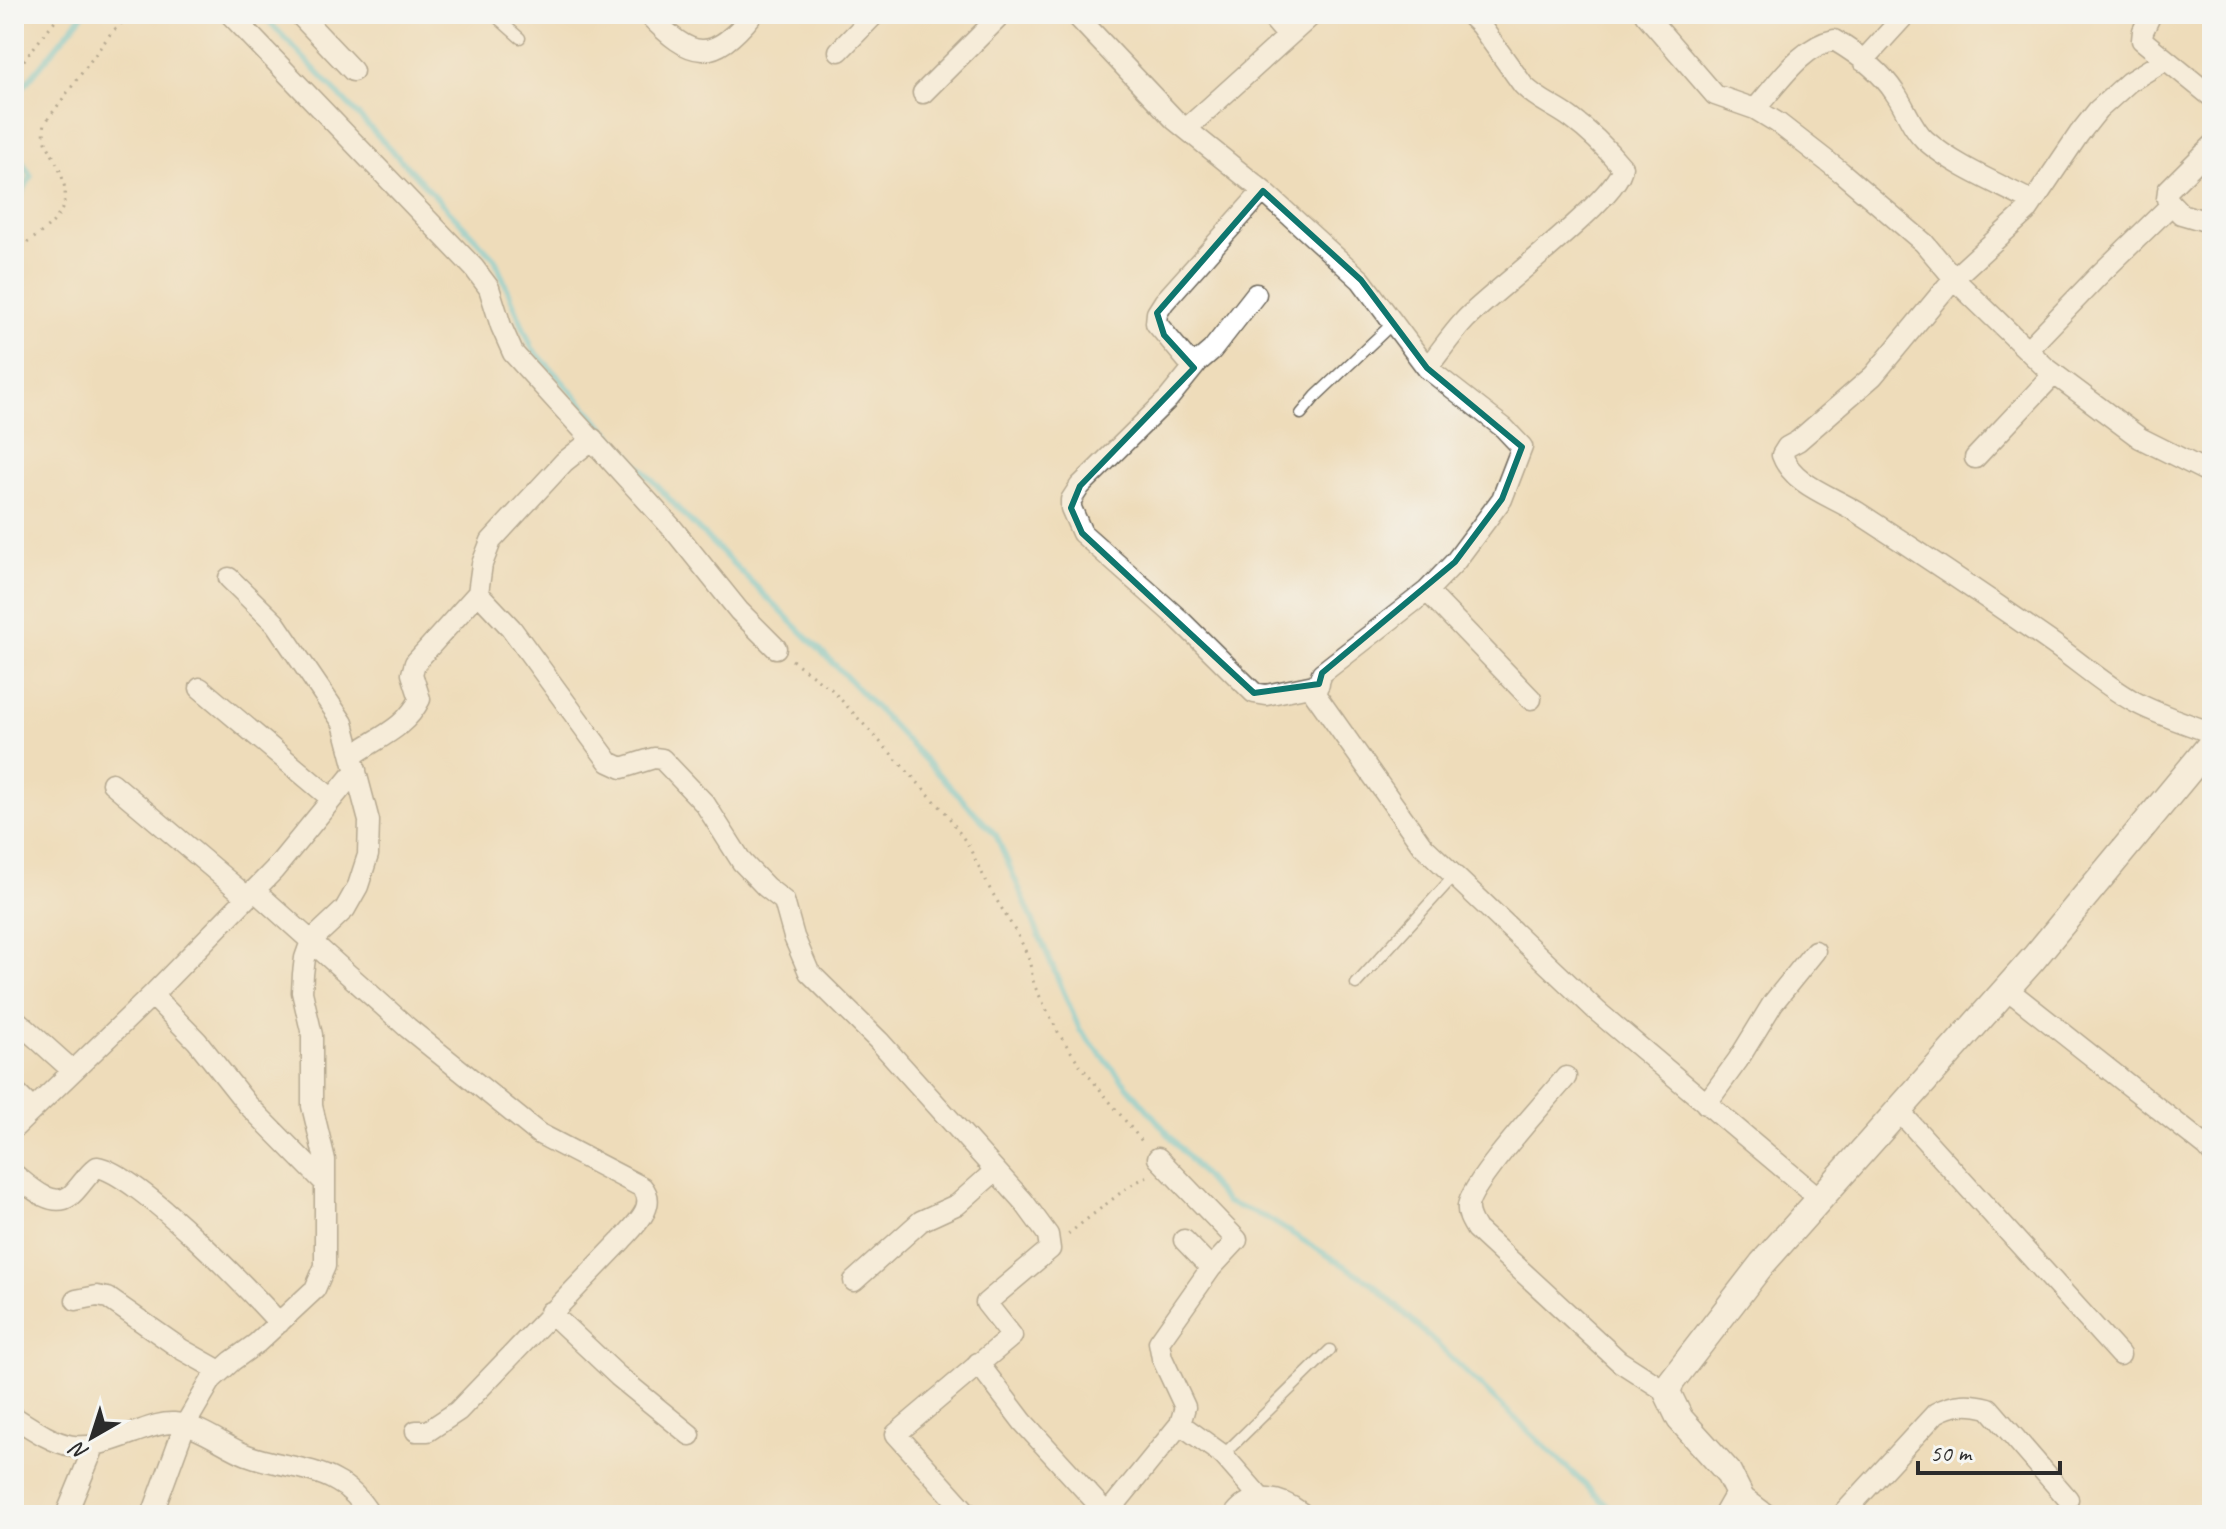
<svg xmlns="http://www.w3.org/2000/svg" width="2226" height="1529" viewBox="0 0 2226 1529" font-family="Caveat,sans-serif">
	<rect width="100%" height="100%" fill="#f6f6f2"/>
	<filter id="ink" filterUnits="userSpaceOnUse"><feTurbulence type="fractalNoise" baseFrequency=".0125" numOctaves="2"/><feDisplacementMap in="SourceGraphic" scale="16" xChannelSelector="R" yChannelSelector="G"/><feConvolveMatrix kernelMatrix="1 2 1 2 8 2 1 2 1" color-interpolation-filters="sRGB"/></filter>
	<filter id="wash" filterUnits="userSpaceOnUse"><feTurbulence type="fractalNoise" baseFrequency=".006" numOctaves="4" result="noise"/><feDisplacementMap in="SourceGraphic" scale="32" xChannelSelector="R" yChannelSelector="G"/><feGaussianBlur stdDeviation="1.8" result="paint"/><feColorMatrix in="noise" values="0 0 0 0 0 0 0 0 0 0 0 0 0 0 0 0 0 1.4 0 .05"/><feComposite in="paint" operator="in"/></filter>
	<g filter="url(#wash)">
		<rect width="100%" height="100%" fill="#eedcba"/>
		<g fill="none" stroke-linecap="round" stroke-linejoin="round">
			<path stroke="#5fc8da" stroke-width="6" d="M262 14 495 259 532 348 684 515 840 670 996 835 1080 1030 1226 1202 1267 1218 1372 1283 1617 1515
				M14 98 83 14
				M14 147 31 176 14 209"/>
		</g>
	</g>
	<g filter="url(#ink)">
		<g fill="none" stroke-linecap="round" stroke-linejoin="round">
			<g stroke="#6f695d" stroke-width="13">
				<path id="service" d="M493 14 520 38
					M1301 414 1316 396 1393 323
					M1356 984 1454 876
					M1223 1455 1330 1350"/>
			</g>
			<g stroke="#6f695d" stroke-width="23">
				<path id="minor" d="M230 14 474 268 489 288 501 326 513 353 673 529 739 611 776 648
					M299 14 353 71
					M648 14C692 60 712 64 753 14
					M1075 14 1175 120 1263 191 1361 280 1427 368 1504 428 1522 447 1502 499 1455 562 1427 591 1322 673 1315 694 1422 845 1598 1012 1820 1199
					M1269 14 1288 36
					M1645 14 1715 95 1755 109 1778 123 1841 172 1924 243 1958 283 2045 367 2140 438 2212 474
					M2151 14 2143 31 2142 40 2212 97
					M839 51 875 14
					M2165 60 2129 82 2098 110 2079 134 2027 211 1954 278 1873 376 1798 441 1787 447 1782 455C1793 485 1832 496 1857 512 1922 554 1986 597 2049 641 2078 661 2103 684 2133 701 2158 715 2186 723 2212 733
					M1863 61 1906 14
					M923 93 1002 14
					M1755 109C1777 85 1801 46 1834 40 1856 53 1881 71 1895 93 1906 108 1911 127 1925 140 1956 167 1997 183 2033 202
					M1186 129 1313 14
					M2212 146 2168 190 2167 199 2181 214 2212 223
					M1256 294 1212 350 1198 362 1187 360 1156 323 1157 313 1164 302 1263 191
					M2027 350 2098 276 2170 206
					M1198 362 1168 399 1080 486 1071 500V508L1082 533 1180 620 1254 693 1266 695 1319 684
					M1427 368C1440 352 1451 335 1465 320 1491 292 1621 196 1622 167 1607 149 1589 131 1571 118 1555 106 1537 100 1523 85L1480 25 1469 14
					M1975 458 2054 374
					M1427 591 1531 699
					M478 593 511 628 609 762 622 768 654 758 662 759 705 804 742 862 766 887 784 901 794 937 809 972 879 1041 1023 1201 1048 1235 1050 1249 986 1303 1012 1336 896 1434 969 1515
					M200 688 332 799
					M352 756C378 737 405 729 420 699L412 674 415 663 478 593 482 564 491 541 564 462 593 439
					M112 783 247 897
					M254 890 408 1028 538 1133 642 1187C659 1206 633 1227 620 1242L458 1411 428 1431H416
					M2007 989 2207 1147 2212 1153
					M152 995 197 1041 247 1104 325 1183
					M14 1018 73 1071
					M1566 1077C1546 1101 1472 1181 1468 1206 1467 1215 1472 1222 1476 1229L1619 1361 1667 1392
					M14 1091 33 1110
					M1706 1104 1738 1060 1773 1003 1815 951
					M1900 1112 2120 1355
					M14 1128 152 995 274 870 356 770
					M1158 1158 1237 1240 1211 1268
					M14 1174C28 1185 51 1209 70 1196 80 1188 86 1175 97 1167 135 1172 250 1290 279 1323
					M854 1281 921 1221 958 1204 995 1171
					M76 1300 97 1296 108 1298 181 1349 220 1371
					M550 1312 618 1376 690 1435
					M978 1363 1023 1422 1108 1515
					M14 1417C65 1450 75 1455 133 1433 145 1429 161 1422 174 1423 199 1425 224 1446 247 1455 275 1466 310 1466 336 1481 350 1488 362 1502 370 1515
					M1180 1424 1223 1455 1264 1502
					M1739 1494 1767 1515
					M1107 1514 1180 1424 1185 1407 1162 1358 1159 1342 1211 1268 1184 1240
					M66 1515 94 1447
					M152 1515 185 1425 212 1379 232 1361 257 1343 315 1289 325 1266V1160L312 1106V1035L302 992 303 974 305 958 311 941 345 909 358 886 368 855 369 821 343 723 275 623 229 578
					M1842 1515 1936 1413C1954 1403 1970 1403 1989 1408L2068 1499"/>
			</g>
			<g stroke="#6f695d" stroke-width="29">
				<path id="tertiary" d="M1238 1515C1255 1494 1281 1501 1299 1515
					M1727 1515 1739 1494 1728 1472 1680 1419 1667 1392 1671 1382 1762 1264 2034 958 2212 743"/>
			</g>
			<path stroke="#6f695d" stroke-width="3" stroke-dasharray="2 6" stroke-linecap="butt" d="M14 73 60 14
				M14 252C55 223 81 210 54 158 47 144 42 137 45 123L111 33 131 14
				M792 660 831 689 946 813 968 845 990 889 1020 939 1029 959 1034 985 1059 1034 1080 1065 1145 1145
				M1068 1234 1128 1187 1149 1175"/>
			<use href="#service" stroke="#fff" stroke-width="10"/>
			<use href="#minor" stroke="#fff" stroke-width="20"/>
			<use href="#tertiary" stroke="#fff" stroke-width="26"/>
		</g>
	</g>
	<path d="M0 0H2226V1529H0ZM1263 191 1361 280 1427 368 1522 447 1502 499 1455 562 1322 673 1319 684 1254 693 1082 533 1071 508 1080 486 1194 368 1164 335 1157 313Z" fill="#eedcba" fill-opacity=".55" fill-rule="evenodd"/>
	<path fill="none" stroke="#0f766e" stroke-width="6" stroke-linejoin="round" d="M1263 191 1361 280 1427 368 1522 447 1502 499 1455 562 1322 673 1319 684 1254 693 1082 533 1071 508 1080 486 1194 368 1164 335 1157 313Z"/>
	<rect width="2226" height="1529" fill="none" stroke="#f6f6f2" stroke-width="48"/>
	<g transform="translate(92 1437) rotate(219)" stroke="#f6f6f2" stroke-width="6" paint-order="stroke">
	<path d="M0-6L14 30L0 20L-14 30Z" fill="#2b2b2b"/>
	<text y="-12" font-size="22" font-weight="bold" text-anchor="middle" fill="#2b2b2b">N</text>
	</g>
	<path d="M1918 1461v12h142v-12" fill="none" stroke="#2b2b2b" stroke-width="4"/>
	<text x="1930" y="1461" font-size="24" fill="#2b2b2b" stroke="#f6f6f2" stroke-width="6" paint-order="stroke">50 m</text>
</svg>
